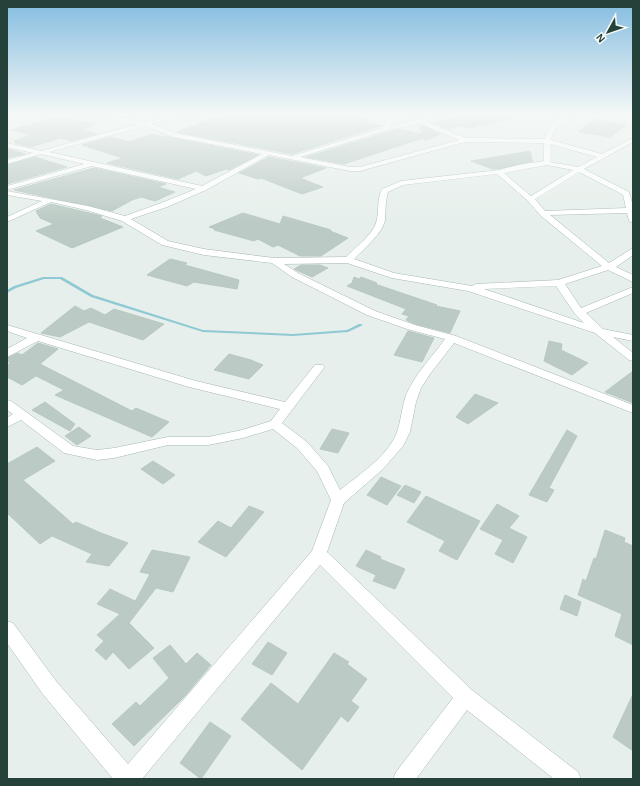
<svg xmlns="http://www.w3.org/2000/svg" width="640" height="786" viewBox="0 0 640 786" font-family="'Alegreya Sans',sans-serif">
	<rect width="100%" height="100%" fill="#e6efeb"/>
	<g fill="none" stroke-linecap="round" stroke-linejoin="round">
		<path fill="#8ec9d4" fill-rule="evenodd" d="M43 277H62L93 295 203 330 293 334 347 330 359 324H361L363 325 348 332 293 336 203 332 91 297 60 279H44L16 288 7 293V290L14 286Z"/>
	</g>
	<path fill="#bbcac4" stroke="#b8c9c2" d="M229 113H344L368 118 360 121 381 126 292 154 177 132Z
		M471 113H510L511 118 470 128 458 125 449 129 434 123Z
		M56 117 95 124 81 130 97 134 71 141 61 138 30 147 15 143 14 141 31 135 11 130Z
		M594 119 605 121 626 125 610 137 579 132Z
		M423 126 440 134 430 139 424 140 423 138 344 164 306 157 398 129 422 134 419 127Z
		M152 134 163 137 166 136 174 138 258 155 229 170 226 169 206 176 196 171 178 179 107 163 123 158 82 145 110 137 129 142Z
		M7 149 13 150 25 154 7 158Z
		M530 151 532 159 530 160 533 161 499 169H493L471 161Z
		M35 157 67 167 7 184V165Z
		M269 157 326 168 300 178 323 187 302 194 261 178 258 179 239 173Z
		M94 168 166 184 158 187 175 192 155 201 141 197 132 200 112 211 14 190Z
		M51 204 102 216 100 218 123 227 72 248 36 231 54 224 40 218 36 211Z
		M243 213 280 224 283 216 331 230 330 231 348 238 321 256H300L278 245 273 247 258 239 254 241 214 230 215 229 209 227Z
		M170 259 187 263 185 265 239 280 237 289 194 282 187 286 147 275Z
		M301 265H320L328 268 312 277 294 269Z
		M354 277 359 279 361 277 377 283 375 284 437 305 436 306 460 311 450 333 415 324 406 320 409 316 402 314 406 309 347 286 352 283Z
		M75 306 84 311 91 308 105 315 114 309 164 324 143 340 89 322 60 337 41 333Z
		M408 331 434 338 422 362 394 355Z
		M549 341 562 344 561 350 588 363 572 375 544 361Z
		M38 343 58 349 40 364 132 411 136 408 169 422 152 437 55 395 64 390 36 376 22 385 7 377V365L11 363 7 361V358L18 353 22 355Z
		M229 354 251 360 263 365 249 379 214 370Z
		M633 371V403L605 392Z
		M475 394 498 403 468 424 456 417Z
		M45 402 75 424 70 431 32 410Z
		M79 427 91 436 77 445 65 436Z
		M332 429 349 433 338 453 320 449Z
		M567 430 577 436 549 488 554 490 547 502 529 495Z
		M37 447 55 461 23 480 73 524 76 522 101 533 128 543 109 566 86 562 92 554 52 536 40 544 7 513V464Z
		M153 461 175 475 163 484 141 469Z
		M381 477 401 486 387 505 367 495Z
		M405 485 421 492 414 503 397 495Z
		M426 496 480 521 457 560 439 551 445 541 407 522Z
		M497 504 519 516 509 528 527 537 513 563 495 554 503 540 480 529Z
		M249 506 264 512 226 557 198 542 218 521 231 528Z
		M605 530 625 538 624 542 633 546V645L615 636 622 614 578 595 583 579 586 581 594 558 596 559Z
		M152 550 190 557 173 592 156 588 129 623 154 648 129 669 113 652 106 660 95 650 104 641 97 635 120 614 97 604 110 589 135 601 136 600 150 574 140 572Z
		M366 550 381 557 380 559 405 569 395 589 373 581 376 575 356 566Z
		M565 595 581 602 577 616 560 609Z
		M268 642 287 653 272 675 252 664Z
		M170 645 186 664 197 653 211 665 185 696 134 746 112 724 136 702 140 706 169 678 153 658Z
		M334 653 349 662 347 664 367 679 351 701 359 707 348 722 341 716 302 770 241 719 271 683 298 704Z
		M633 694V751L613 737Z
		M210 722 231 736 201 779 180 763Z"/>
	<g fill="none" stroke-linecap="round" stroke-linejoin="round">
		<g stroke="#a8b8b2" stroke-width="1">
			<path id="minor" d="M76 113H90L145 122 186 113H197L151 124 175 133 292 156 380 129 397 113H403L389 127 425 118 404 113C413 113 428 116 434 116 441 115 447 113 454 113L425 121 466 138 545 139C547 127 556 119 568 115L570 116V118C560 123 553 128 551 140L602 154 633 138V142L584 169 629 192 633 206V223L629 221 627 213 550 215 609 263 633 248V255L616 267 633 275V282L608 270 565 284 581 308 633 287V293L586 313 603 329 633 335V341L613 337 633 353V361L629 360 595 333 468 291 392 278 347 263 284 264 298 273 375 311 415 325 456 336 633 405V413L454 343 430 374 421 388 416 402 410 432 403 446 383 469 344 503 327 552 472 690 578 772 581 779H554L467 710 416 779H393L396 772 453 698 320 565 142 779H113L42 693 7 643V621L13 623 56 681 128 764 312 551 331 500 317 471 297 448 273 429 243 438 208 445H168L114 458 97 460 64 453 21 420 7 427V418L13 414 7 410V400L11 401 73 446 97 450 114 448 168 437H208L242 430 271 421 280 409 189 387 38 341 7 357V349L27 338 7 331V325L196 381 285 402 315 365H323L325 367 323 369 282 423 307 442 328 466 340 490C359 475 382 460 394 439 401 426 401 409 406 395 415 374 432 357 445 339L407 329 367 315 292 277 272 263 204 255 162 245 122 221 86 210 51 202 7 222V217L42 201 7 195V191L88 206 125 216 161 203 196 189 92 166 7 190V186L84 164 41 154 7 164V160L33 153 7 147V143L41 151 137 124ZM419 123 459 140 360 167H350L300 157 384 131ZM145 126 174 137 262 154 202 186 49 152ZM465 142 544 143V161L518 165 499 170 401 181 382 189C376 201 380 211 376 223 373 234 354 249 346 257L274 258 204 249 168 241 131 219 167 207 206 190 269 155 350 171H360ZM550 144 597 157 578 167 550 162ZM547 165 573 170 531 196 504 173ZM579 172 618 192 623 195 626 208 545 211 535 199ZM497 174 528 201 540 215 602 266 558 280 476 284 472 286 394 273 354 259C363 250 383 233 385 220 386 209 385 203 388 192L403 185ZM556 286 575 314 584 323 484 289Z"/>
		</g>
		<use href="#minor" fill="#fff" fill-rule="evenodd"/>
	</g>
	<linearGradient id="sky" x2="0" y2="1"><stop stop-color="#84bce0"/><stop offset="0.51" stop-color="#f4f8f6"/><stop offset="1" stop-color="#f4f8f6" stop-opacity="0"/></linearGradient>
	<rect width="640" height="223" fill="url(#sky)"/>
	<rect width="640" height="786" fill="none" stroke="#24423a" stroke-width="16"/>
	<g transform="translate(608 32) rotate(230)" stroke="#f7fbf9" stroke-width="3" paint-order="stroke">
	<path d="M0-3L7 15L0 10L-7 15Z" fill="#24423a"/>
	<text y="-6" font-size="11" font-weight="bold" text-anchor="middle" fill="#24423a">N</text>
	</g>
</svg>
